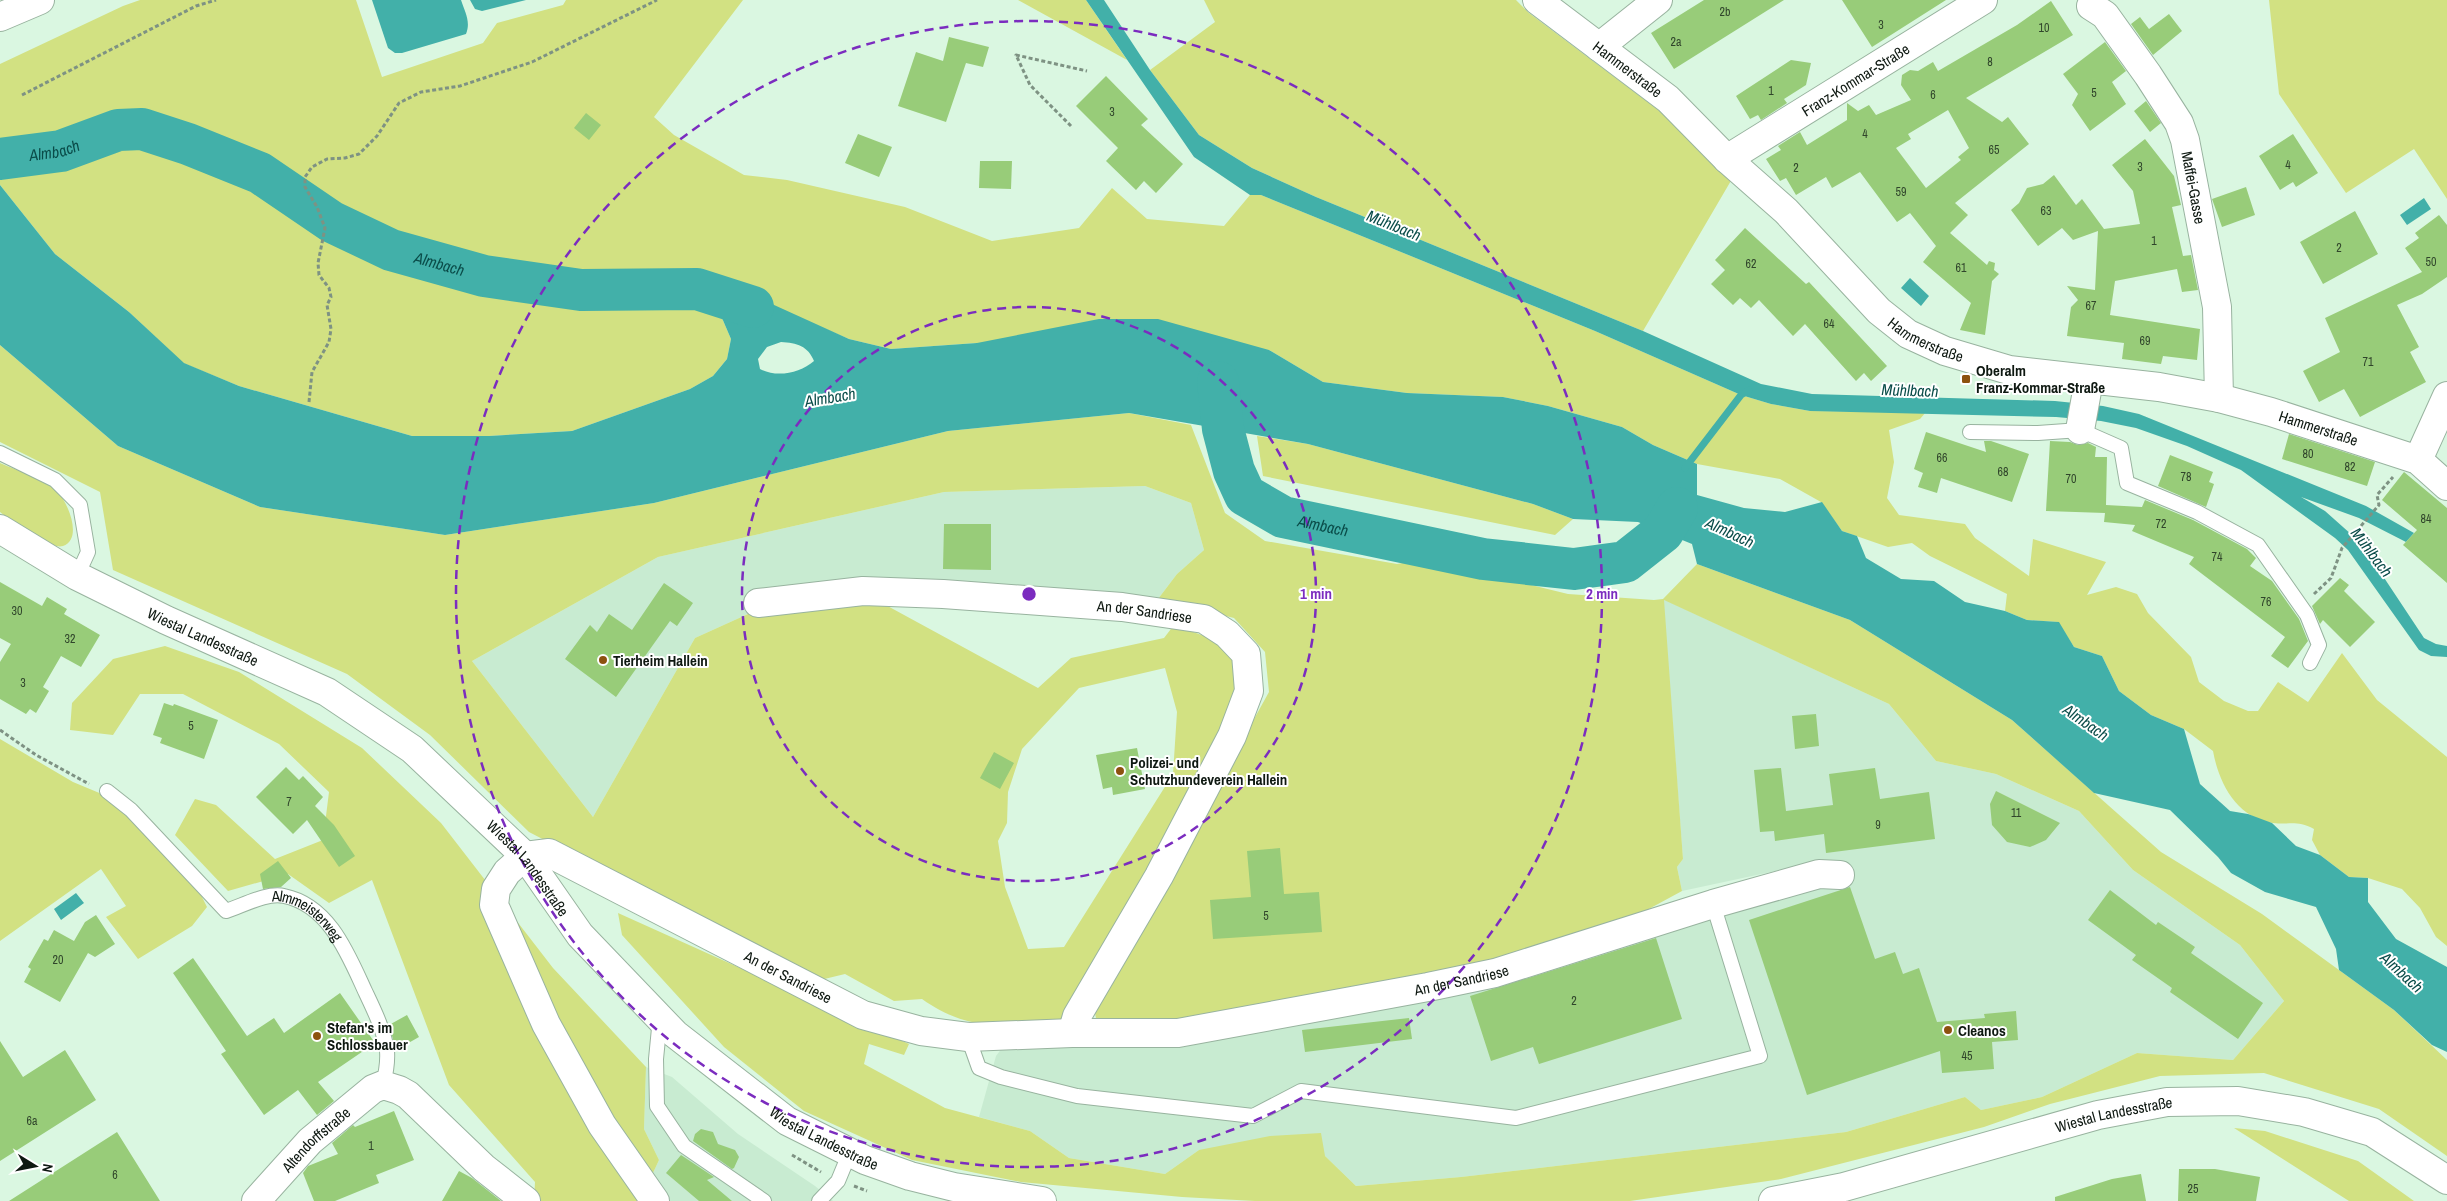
<svg xmlns="http://www.w3.org/2000/svg" width="2447" height="1201" viewBox="0 0 2447 1201" font-family="'Archivo Narrow',sans-serif">
	<rect width="100%" height="100%" fill="#daf7e1"/>
	<path fill="#c8ebd1" d="M1145 486 1191 503 1204 550 1177 574 1158 599 762 595 748 614 695 638 593 817 472 661 658 557 944 492Z
		M1663 599 1889 704 1936 761 1996 774 2079 811 2133 870 2240 945 2284 1001 2233 1060 2137 1053 2042 1097 1981 1110 1965 1097 1846 1132 1461 1177 1356 1186 1325 1156 1199 1150 1165 1174 1069 1158 1030 1131 979 1117 996 1056 1002 1048 1173 1043 1846 864 1798 866 1682 891 1677 867 1683 859Z
		M646 1067 672 1077 738 1134 815 1186 833 1201H640L659 1160 644 1129Z"/>
	<path fill="#d2e182" fill-rule="evenodd" d="M140 0H356L382 77 483 43 497 23 563 5 566 0H743L654 117 674 135 744 175 787 180 905 207 992 241 1079 228 1112 188 1147 219 1224 226 1250 195H1261L1595 331 1741 395 1771 404 1810 411 1926 412 1920 419 1889 430 1894 462 1887 498 1899 515 1965 524 1975 538 2029 576 2033 539 2106 562 2087 595 2116 587 2137 594 2148 613 2191 657 2199 682 2224 701 2248 711H2258L2278 682 2308 702 2342 653 2377 700 2447 757V946L2436 937 2420 908 2402 889 2368 878 2349 877 2320 855 2312 840 2314 829C2297 820 2290 825 2273 823 2237 818 2219 784 2213 751L2184 729 2151 715 2119 691 2102 656 2074 647 2058 622 2027 620 2005 611 2007 594 1930 556 1912 543 1888 547 1842 531 1821 502 1780 479 1697 464 1653 445 1622 427 1548 406 1503 397 1407 393 1323 382 1269 350 977 343 891 349 849 339 802 319 703 304 722 318 731 339 727 359 713 376 690 389 572 431 489 436H412L239 386 183 363 129 312 55 254 0 185V64L123 6Z
		M1018 0H1086L1127 60Z
		M1204 0H1516L1529 13 1661 112 1732 179 1643 331 1316 197 1252 168 1199 135 1150 70 1215 22Z
		M2269 0H2447V199L2414 149 2346 193 2279 94Z
		M0 345 118 446 260 507 445 535 654 503 948 431 1129 413 1191 425 1225 513 1265 541 1397 564 1425 559 1568 594 1654 600 1663 599 1697 564 1850 620 2012 720 2161 852 2262 914 2394 1010 2447 1060V1156L2379 1109 2264 1073 2160 1076 2050 1104 1984 1127 1781 1179 1630 1201H1255L1182 1197 1021 1182 912 1160 804 1111 724 1047 622 935 618 913 909 1044 904 1055 869 1044 864 1064 945 1108 1030 1131 1069 1158 1165 1174 1199 1150 1270 1136 1321 1133 1325 1156 1356 1186 1461 1177 1846 1132 1965 1097 1981 1110 2042 1097 2137 1053 2233 1060 2284 1001 2240 945 2133 870 2079 811 1996 774 1936 761 1889 704 1664 600 1683 859 1677 867 1682 891 1634 917 1459 972 1179 1022 1097 1024 1094 1007 1269 692 1265 652 1234 618 1158 599 1177 574 1204 550 1191 503 1145 486 944 492 658 557 472 661 593 817 695 638 748 614 871 597 1038 688 1071 658 1164 638 1174 625 1215 640 1235 661 1238 690 1228 722 1150 872 1059 1026C1006 1026 968 1032 922 999L894 1001 845 974 816 981 529 832 430 735 347 674 113 570 100 492 0 442ZM1165 668 1177 712 1173 774 1064 947 1028 949 1005 887 998 841 1007 823 1008 792 1022 749 1079 688Z
		M1257 436 1308 444 1533 504 1573 519 1555 535 1263 476Z
		M0 463C18 471 40 477 55 489 67 499 84 539 63 546 48 550 11 521 0 512Z
		M165 646 239 672 362 748 441 823 553 968 646 1067 644 1129 659 1160 640 1201H534L535 1182 449 1085 372 880 329 903 288 874 228 891 175 835 195 799 216 805 275 859 323 840 329 792 279 744 183 694H140L113 735 70 730 72 703 113 659Z
		M0 739 73 782 109 797 119 806 200 893 207 907 192 926 138 959 106 917 126 906 101 869 0 941Z
		M2234 1128 2265 1131 2358 1161 2414 1201H2349Z"/>
	<path fill="#42b0a9" fill-rule="evenodd" d="M372 0H461C465 12 471 22 466 34L402 53H395L388 48Z
		M470 0H526L482 11 475 9Z
		M1086 0H1104L1150 70 1199 135 1252 168 1316 197 1643 331 1761 384 1812 394 2055 401 2103 406 2139 414 2366 506 2414 533 2406 542 2359 518 2301 497 2325 511 2361 543 2424 638 2436 644 2447 646V657L2431 656 2419 650 2348 550 2335 538 2241 470 2187 446 2136 428 2101 421 2056 417 1810 411 1771 404 1741 395 1595 331 1261 195H1250L1194 157Z
		M0 185 55 254 129 312 184 363 239 386 412 436H489L572 431 690 389 713 376 727 359 731 339 722 318 703 304 697 289 702 275 737 288 849 339 891 349 977 343 1099 319H1158L1269 350 1323 382 1407 393 1503 397 1548 406 1622 427 1653 445 1697 464V495L1744 508 1785 512 1822 502 1842 531 1857 536 1866 558 1901 579 1934 581 1965 602 2005 611 2027 620 2059 622 2074 647 2102 656 2119 691 2151 715 2184 729 2200 784 2230 811 2248 814 2272 823 2296 846 2320 855 2349 877 2368 878V902L2396 939 2447 967V1052L2432 1045 2394 1010 2339 970 2336 949 2316 907 2265 892 2231 873 2218 857 2170 810 2094 793 2012 720 1850 620 1697 564 1692 544 1638 522 1573 519 1533 504 1308 444 1129 413 948 431 654 503 445 535 260 507 118 446 0 345ZM781 342C797 343 808 346 814 361 800 373 777 378 760 369L758 359 767 347Z
		M2424 198 2431 209 2407 225 2400 215Z
		M1910 278 1929 296 1921 306 1901 288Z
		M76 893 84 903 61 920 54 909Z"/>
	<g fill="none" stroke-linecap="round" stroke-linejoin="round">
		<path stroke="#42b0a9" stroke-width="7" d="M1685 468 1741 395 1749 390"/>
		<g stroke="#42b0a9" stroke-width="42">
			<path id="s1" d="M0 159 61 151 118 130 142 129 188 144 260 173 332 222 391 250 484 276 581 290 697 289 753 307"/>
			<path id="s2" d="M1218 382 1223 429 1234 471 1245 495 1283 517 1483 559 1574 569 1625 562 1663 532 1677 508"/>
		</g>
	</g>
	<path fill="#98cc79" fill-rule="evenodd" d="M1704 0H1784L1674 69 1651 33Z
		M1842 0H1946L1872 47Z
		M2051 1 2073 35 1966 98 2002 122 2008 117 2029 144 1955 203 1968 215 1950 233 1987 265 1989 261 1995 263 1994 270 1999 274 1992 281 1985 335 1960 330 1971 303 1923 262 1936 246 1910 213 1897 222 1860 172 1832 188 1826 177 1796 195 1786 178 1780 181 1766 159 1781 150 1778 146 1800 132 1807 145 1847 120V103L1858 111 1869 105 1876 115 1911 100 1901 85 1902 75 1910 70 1918 71 1933 62 1938 71 2017 25ZM1948 110 1969 148 1958 157 1961 160 1926 188 1896 148 1911 139 1908 134Z
		M2169 14 2182 31 2153 55 2131 24 2140 17 2149 29Z
		M949 37 989 47 983 67 966 63 946 122 898 106 916 52 943 61Z
		M2105 42 2126 71 2112 82 2126 104 2090 131 2072 105 2078 94 2063 74Z
		M1791 60 1811 63 1806 85 1784 99 1787 103 1761 120 1758 115 1750 119 1736 96Z
		M1106 76 1148 119 1141 125 1183 164 1156 193 1144 181 1136 190 1106 161 1118 148 1076 106Z
		M2146 101 2161 123 2150 132 2134 111Z
		M586 113 601 125 589 140 574 128Z
		M858 134 892 147 879 177 845 163Z
		M2293 134 2318 173 2296 187 2293 182 2280 190 2259 156Z
		M2145 139 2174 176 2181 205 2172 207 2183 256 2191 255 2198 290 2182 292 2177 269 2115 281 2110 315 2200 329 2197 360 2163 356 2161 364 2122 359 2124 343 2067 336 2071 307 2078 300 2067 286 2095 290 2098 231 2073 240 2062 228 2038 246 2011 210 2019 203 2027 188 2043 184 2054 175 2076 205 2082 199 2104 229 2140 224 2133 191 2112 165Z
		M980 161H1012L1011 189 979 188Z
		M2246 187 2255 215 2222 227 2212 199Z
		M2355 211 2378 254 2323 284 2300 242Z
		M2439 215 2447 225V277L2422 294 2397 305 2419 347 2410 352 2426 382 2360 417 2344 389 2319 402 2303 371 2340 352 2325 318 2422 272 2405 248 2419 238 2415 233Z
		M1745 228 1806 284 1809 282 1887 366 1871 381 1864 373 1856 381 1805 324 1793 336 1759 300 1751 308 1740 298 1733 305 1711 284 1725 270 1715 260Z
		M1926 432 1986 452 1984 441H1991L2029 454 2012 502 1941 478 1937 493 1918 487 1923 473 1914 469Z
		M2289 434 2375 462 2367 486 2282 459Z
		M2050 441 2070 442 2078 445 2088 443 2096 447 2095 457H2107L2106 505 2142 507 2145 500 2193 520 2247 549 2256 558 2250 566 2272 581 2299 619 2308 641 2288 668 2271 656 2285 637 2189 564 2194 557 2132 531 2135 525 2104 522 2105 513 2046 511Z
		M2170 455 2213 472 2209 482 2214 484 2206 507 2158 486Z
		M2404 472 2447 508V583L2403 545 2417 530 2382 500Z
		M944 524H991V570L943 569Z
		M2340 578 2349 585 2344 591 2375 622 2350 647 2323 620 2320 624 2312 606Z
		M0 582 42 606 47 597 67 609 64 614 100 635 81 667 61 656 43 687 49 691 36 713 30 709 26 714 0 699V662L11 644 0 638Z
		M664 583 693 603 677 626 670 621 616 697 565 659 590 625 597 632 609 614 632 630Z
		M164 703 173 706 174 704 218 720 204 759 160 743 162 738 153 735Z
		M1816 714 1819 746 1795 749 1792 716Z
		M1137 748 1145 789 1113 795 1112 787 1103 789 1096 755Z
		M994 752 1014 763 1000 789 980 778Z
		M286 767 299 780 303 776 323 797 315 806 334 825 355 856 339 867 307 820 293 834 256 797Z
		M1781 768 1786 811 1833 805 1829 774 1875 768 1880 799 1929 792 1935 839 1826 853 1824 834 1775 841 1774 831 1760 832 1754 770Z
		M1996 791 2060 823 2046 840 2030 847 2007 842 1992 825 1990 804Z
		M1280 848 1284 894 1319 892 1322 932 1213 939 1210 900 1251 897 1247 851Z
		M278 861 291 878 281 887 263 889 260 874Z
		M1850 887 1875 959 1895 952 1903 974 1919 968 1937 1022 1985 1018 1984 1014 2016 1011 2018 1040 1992 1042 1994 1069 1942 1073 1940 1051 1807 1095 1749 920Z
		M2110 890 2156 925 2158 922 2195 947 2191 953 2263 1003 2238 1039 2170 992 2172 988 2132 960 2136 955 2088 920Z
		M96 915 115 944 95 957 88 953 60 1002 24 982 31 969 28 967 44 939 48 941 54 930 74 941 85 922Z
		M1656 938 1682 1019 1539 1064 1533 1047 1491 1061 1470 996Z
		M193 958 247 1036 274 1018 284 1033 340 993 375 1043 318 1082 334 1101 317 1115 298 1090 264 1115 221 1054 226 1051 173 973Z
		M407 1015 419 1037 396 1050 389 1025Z
		M1409 1018 1412 1039 1305 1052 1302 1030Z
		M0 1041 23 1077 65 1050 96 1100 0 1161Z
		M394 1111 414 1160 376 1175 379 1183 335 1201H314L303 1173 308 1166 338 1154 332 1143 353 1125 355 1127Z
		M701 1129 713 1132 718 1144 735 1150 739 1157 734 1168 732 1169 693 1141 695 1134Z
		M117 1132 160 1201H9Z
		M681 1155 714 1177 707 1180 732 1201H699L666 1173Z
		M2179 1169H2215L2260 1177 2256 1201H2178Z
		M459 1171 472 1178 501 1201H442Z
		M2141 1174 2146 1201H2055V1197L2112 1179Z"/>
	<g fill="none" stroke-linecap="round" stroke-linejoin="round">
		<g stroke="#98b39f" stroke-width="16">
			<g id="lane">
				<path d="M1970 432 2038 433 2080 430 2121 448 2127 483 2197 512 2258 545 2307 615 2319 645 2310 663"/>
				<path d="M0 453 55 480 80 505 88 552 77 576"/>
				<path id="s3" d="M107 791 131 810 226 911C242 906 267 892 284 896 329 905 348 954 365 991 374 1010 384 1030 387 1051 388 1063 386 1073 383 1085"/>
				<path d="M660 1018 656 1059 657 1106 684 1146 764 1201"/>
				<path d="M968 1037 979 1068 1001 1077 1077 1096 1253 1116 1301 1091 1516 1118 1760 1056 1713 904"/>
				<path d="M819 1201 838 1181 850 1152"/>
			</g>
		</g>
		<g stroke="#98b39f" stroke-width="30">
			<g id="street">
				<path id="s4" d="M2091 6 2105 15 2148 75 2179 123 2185 140 2217 307 2219 398"/>
				<path d="M1599 47 1658 0"/>
				<path id="s5" d="M1727 159 1983 0"/>
				<path d="M2080 430 2089 380"/>
				<path d="M2418 460 2447 396"/>
				<path id="s6" d="M758 603 863 591 943 594 1122 607 1204 619 1227 634 1246 654 1249 691 1232 736 1159 876 1077 1016 1072 1033"/>
				<path id="s7" d="M256 1201 310 1141 373 1089 383 1085 399 1090 408 1095 484 1168 526 1201"/>
				<path id="s8" d="M655 1201 602 1125 546 1024 494 905 496 889 507 872 525 856 549 853 863 1015 921 1031 968 1037 1072 1033H1178L1428 987 1495 973 1713 904 1819 874 1840 875"/>
			</g>
		</g>
		<g stroke="#98b39f" stroke-width="30">
			<g id="secondary">
				<path id="s9" d="M1537 0 1668 99 1727 159 1786 211 1879 311 1908 334 1945 351 2009 370 2159 387 2219 398 2271 412 2418 460 2447 486"/>
				<path id="s10" d="M0 529 77 576 166 620 327 692 412 749 525 856 580 935 675 1034 787 1121 865 1160 910 1176 954 1187 1042 1201"/>
				<path id="s11" d="M1773 1201 1844 1187 2098 1115 2167 1102 2238 1101 2304 1112 2372 1132 2447 1180"/>
			</g>
		</g>
		<g stroke="#98b39f" stroke-width="30">
			<path id="highway" d="M0 17 40 0"/>
		</g>
		<path stroke="#7e9283" stroke-width="3" stroke-dasharray="4 2.5" stroke-linecap="butt" d="M22 95 196 6 216 0
			M1071 126 1030 85 1016 55 1087 71
			M309 402 312 372 329 342 331 329 327 305 331 297 329 288 319 275 318 263 325 228 317 207 305 187V177L312 167 327 159 345 158 359 154 377 136 399 103 421 92 460 86 532 62 657 0
			M2314 594 2331 578 2342 548 2379 505 2377 495 2393 477
			M0 730 36 755 89 784
			M792 1155 821 1172
			M854 1186 867 1191"/>
		<use href="#lane" stroke="#fff" stroke-width="14"/>
		<use href="#street" stroke="#fff" stroke-width="28"/>
		<use href="#secondary" stroke="#fff" stroke-width="28"/>
		<use href="#highway" stroke="#fff" stroke-width="28"/>
	</g>
	<g fill="none" stroke="#7b2cbf" stroke-width="2.5" stroke-dasharray="9 6">
		<circle cx="1029" cy="594" r="287"/>
		<circle cx="1029" cy="594" r="573"/>
	</g>
	<g fill="#8d520f" stroke="#fff" stroke-width="2">
		<rect x="1961" y="374" width="10" height="10" rx="2.5"/>
		<circle cx="603" cy="660" r="5"/>
		<circle cx="1120" cy="771" r="5"/>
		<circle cx="1948" cy="1030" r="5"/>
		<circle cx="317" cy="1036" r="5"/>
	</g>
	<g text-anchor="middle" dominant-baseline="central" stroke-width="4" stroke-linejoin="round" paint-order="stroke">
		<g font-size="12" fill="#30452b">
			<text x="1725" y="12">2b</text>
			<text x="1881" y="25">3</text>
			<text x="2044" y="28">10</text>
			<text x="1676" y="42">2a</text>
			<text x="1990" y="62">8</text>
			<text x="1771" y="91">1</text>
			<text x="2094" y="93">5</text>
			<text x="1933" y="95">6</text>
			<text x="1112" y="112">3</text>
			<text x="1865" y="134">4</text>
			<text x="1994" y="150">65</text>
			<text x="2288" y="165">4</text>
			<text x="2140" y="167">3</text>
			<text x="1796" y="168">2</text>
			<text x="1901" y="192">59</text>
			<text x="2046" y="211">63</text>
			<text x="2154" y="241">1</text>
			<text x="2339" y="248">2</text>
			<text x="2431" y="262">50</text>
			<text x="1751" y="264">62</text>
			<text x="1961" y="268">61</text>
			<text x="2091" y="306">67</text>
			<text x="1829" y="324">64</text>
			<text x="2145" y="341">69</text>
			<text x="2368" y="362">71</text>
			<text x="2308" y="454">80</text>
			<text x="1942" y="458">66</text>
			<text x="2350" y="467">82</text>
			<text x="2003" y="472">68</text>
			<text x="2186" y="477">78</text>
			<text x="2071" y="479">70</text>
			<text x="2426" y="519">84</text>
			<text x="2161" y="524">72</text>
			<text x="2217" y="557">74</text>
			<text x="2266" y="602">76</text>
			<text x="17" y="611">30</text>
			<text x="70" y="639">32</text>
			<text x="23" y="683">3</text>
			<text x="191" y="726">5</text>
			<text x="289" y="802">7</text>
			<text x="2016" y="813">11</text>
			<text x="1878" y="825">9</text>
			<text x="1266" y="916">5</text>
			<text x="58" y="960">20</text>
			<text x="1574" y="1001">2</text>
			<text x="1967" y="1056">45</text>
			<text x="32" y="1121">6a</text>
			<text x="371" y="1146">1</text>
			<text x="115" y="1175">6</text>
			<text x="2193" y="1189">25</text>
		</g>
		<g font-size="15" fill="#0e1811" stroke="#fff">
			<text stroke="none"><textPath href="#s9" startOffset="114">Hammerstraße</textPath></text>
			<text stroke="none"><textPath href="#s5" startOffset="151">Franz-Kommar-Straße</textPath></text>
			<text stroke="none"><textPath href="#s4" startOffset="214">Maffei-Gasse</textPath></text>
			<text stroke="none"><textPath href="#s9" startOffset="519">Hammerstraße</textPath></text>
			<text stroke="none"><textPath href="#s9" startOffset="924">Hammerstraße</textPath></text>
			<text stroke="none"><textPath href="#s6" startOffset="388">An der Sandriese</textPath></text>
			<text stroke="none"><textPath href="#s10" startOffset="230">Wiestal Landesstraße</textPath></text>
			<text stroke="none"><textPath href="#s10" startOffset="635">Wiestal Landesstraße</textPath></text>
			<text stroke="none"><textPath href="#s3" startOffset="260">Almmeisterweg</textPath></text>
			<text stroke="none"><textPath href="#s8" startOffset="692">An der Sandriese</textPath></text>
			<text stroke="none"><textPath href="#s8" startOffset="1382">An der Sandriese</textPath></text>
			<text stroke="none"><textPath href="#s11" startOffset="352">Wiestal Landesstraße</textPath></text>
			<text stroke="none"><textPath href="#s10" startOffset="1040">Wiestal Landesstraße</textPath></text>
			<text stroke="none"><textPath href="#s7" startOffset="86">Altendorffstraße</textPath></text>
		</g>
		<g font-size="15" font-weight="bold" fill="#0e1811" stroke="#fff" text-anchor="start">
			<text x="1976" y="370">Oberalm<tspan x="1976" dy="17">Franz-Kommar-Straße</tspan></text>
			<text x="613" y="660">Tierheim Hallein</text>
			<text x="1130" y="762">Polizei- und<tspan x="1130" dy="17">Schutzhundeverein Hallein</tspan></text>
			<text x="327" y="1027">Stefan's im<tspan x="327" dy="17">Schlossbauer</tspan></text>
			<text x="1958" y="1030">Cleanos</text>
		</g>
		<g font-size="16" font-style="italic" fill="#0a4c49" stroke="#fff">
			<text stroke="none"><textPath href="#s1" startOffset="55">Almbach</textPath></text>
			<text transform="translate(1394 225) rotate(22)">Mühlbach</text>
			<text stroke="none"><textPath href="#s1" startOffset="475">Almbach</textPath></text>
			<text transform="translate(1910 390) rotate(2)">Mühlbach</text>
			<text transform="translate(830 397) rotate(-9)">Almbach</text>
			<text stroke="none"><textPath href="#s2" startOffset="202">Almbach</textPath></text>
			<text transform="translate(1730 532) rotate(25)">Almbach</text>
			<text transform="translate(2372 552) rotate(53)">Mühlbach</text>
			<text transform="translate(2086 722) rotate(35)">Almbach</text>
			<text transform="translate(2402 972) rotate(43)">Almbach</text>
		</g>
	</g>
	<circle cx="1029" cy="594" r="8" fill="#7b2cbf" stroke="#fff" stroke-width="2.5"/>
	<g font-size="15" text-anchor="middle" font-weight="bold" fill="#7b2cbf" stroke="#fff" stroke-width="4" stroke-linejoin="round" paint-order="stroke">
		<text x="1316" y="599">1 min</text>
		<text x="1602" y="599">2 min</text>
	</g>
	<g transform="translate(35 1166) rotate(100)" stroke="#ffffff" stroke-width="4" paint-order="stroke">
	<path d="M0-4L9 19L0 12L-9 19Z" fill="#0e1811"/>
	<text y="-8" font-size="14" font-weight="bold" text-anchor="middle" fill="#0e1811">N</text>
	</g>
</svg>
